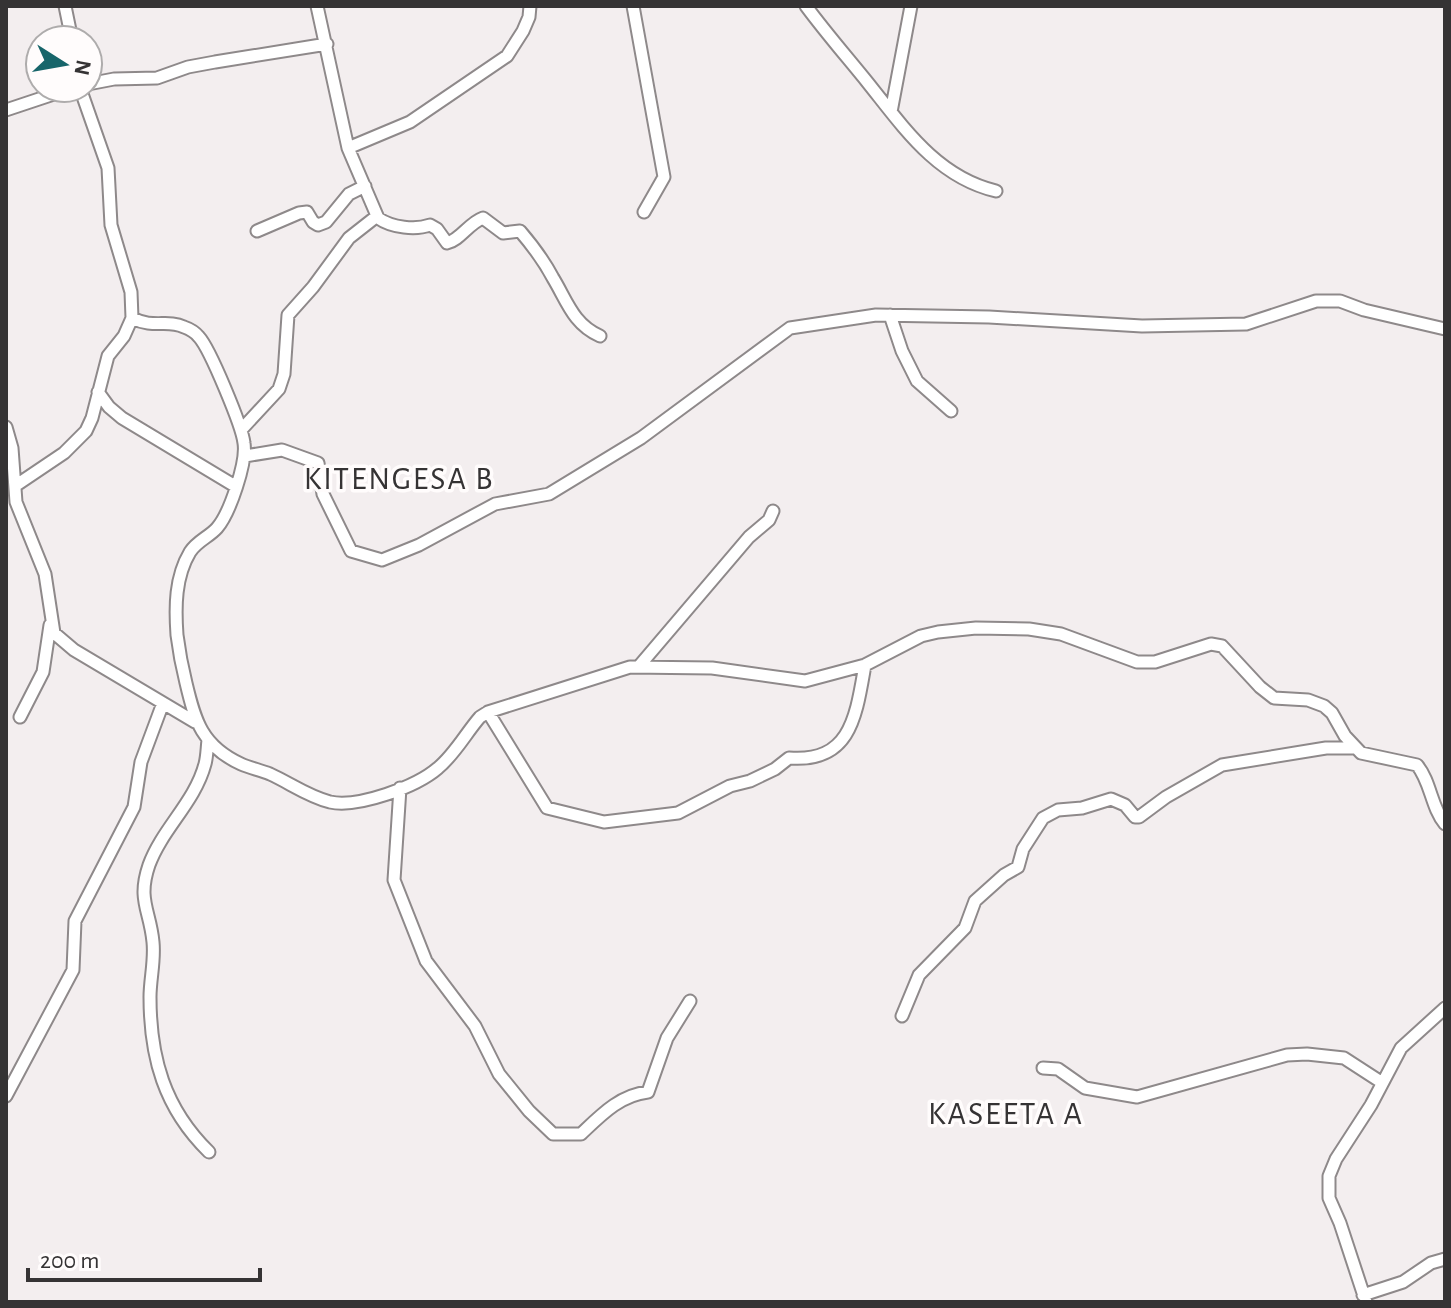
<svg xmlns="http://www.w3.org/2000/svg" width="1451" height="1308" viewBox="0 0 1451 1308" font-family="'Alegreya Sans',sans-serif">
	<rect width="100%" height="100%" fill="#f3eeef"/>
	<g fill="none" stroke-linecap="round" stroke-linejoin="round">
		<g stroke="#8e898a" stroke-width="15">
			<path id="minor" d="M65 6 72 40
				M317 6 348 148 378 218C392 228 416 230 430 225L437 229 447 243C460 240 469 223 483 218L503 233 520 231C532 245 544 261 553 278 567 301 573 324 600 336
				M633 6 664 177 644 212
				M806 6C826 33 847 57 868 83 904 128 937 177 996 191
				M88 84 114 79 157 78 188 67 215 62 327 44
				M6 110 72 88
				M891 112 911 6
				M348 148 410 122 507 56 523 31 529 17 530 6
				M257 231 299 213 307 212 313 222 318 225 326 222 349 194 365 186
				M890 315 902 351 917 381 951 411
				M132 318C154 329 167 319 184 327 190 329 195 332 199 337 210 349 242 426 244 443 247 462 230 513 217 528 209 537 197 541 190 552 175 577 175 607 177 635 179 651 182 667 186 683 195 721 202 746 241 764 250 768 260 770 270 774 290 783 307 796 330 802 358 808 416 787 438 768 455 754 466 733 480 717L488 712 630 667 712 668 805 681 865 665 921 636 938 632 976 628 1029 629 1061 634 1137 662H1155L1211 644 1222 646 1260 687 1274 698 1308 700 1324 706 1332 713 1345 736 1361 753 1417 765C1431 782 1431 807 1445 824
				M98 392 109 407 122 418 235 486
				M6 427 12 448 16 502 45 574 54 633 74 650 195 722
				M241 430 279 389 284 374 288 315 313 287 349 238 377 216
				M245 456 282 450 318 463 323 494 351 551 382 560 419 545 495 504 549 494 641 438 790 328 876 315 989 317 1142 326 1246 324 1316 301H1340L1364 310 1445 329
				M15 486 64 453 86 431 92 418 108 356 124 336 132 318 131 292 111 225 108 168 80 88
				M640 665 749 537 769 520 773 511
				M488 712 547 808 604 822 678 813 730 786 750 781 775 769 789 758C851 763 856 716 865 665
				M20 717 43 672 50 625
				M208 740C207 748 207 757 205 764 195 802 162 829 149 865 137 900 150 910 153 942 155 961 150 979 150 997 150 1057 164 1108 209 1152
				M400 788 394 880 426 961 475 1026 499 1074 529 1111 553 1134H581C601 1115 620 1095 648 1092L667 1038 690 1001
				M902 1016 919 975 965 928 975 901 1004 875 1018 867 1023 849 1043 818 1058 810 1082 808 1111 799 1125 805 1135 817H1139L1166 797 1222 765 1326 748H1354
				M1043 1068 1058 1069 1085 1088 1137 1097 1287 1055 1307 1054 1344 1058 1381 1082
				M6 1096 73 970 75 921 134 807 141 762 163 703
				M1363 1295 1403 1282 1431 1263 1445 1259
				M1366 1302 1340 1223 1329 1198V1176L1336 1159 1371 1105 1401 1048 1445 1008"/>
		</g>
		<use href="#minor" stroke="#fff" stroke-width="11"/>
	</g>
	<g text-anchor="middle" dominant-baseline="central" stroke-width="7" stroke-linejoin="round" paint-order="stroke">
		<g font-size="32" letter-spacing="2" fill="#353334" stroke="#fffcfc">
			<text x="399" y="479">KITENGESA B</text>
			<text x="1006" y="1114">KASEETA A</text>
		</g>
	</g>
	<rect width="1451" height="1308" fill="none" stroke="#353334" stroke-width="16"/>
	<g transform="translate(64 64) rotate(101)"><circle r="38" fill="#fffcfc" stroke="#aeacac" stroke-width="2"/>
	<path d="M0-6L14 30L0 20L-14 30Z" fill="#17656a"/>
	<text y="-12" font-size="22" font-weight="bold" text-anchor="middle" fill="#353334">N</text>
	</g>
	<path d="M28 1268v12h232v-12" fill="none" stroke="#353334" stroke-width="4"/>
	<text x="40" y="1268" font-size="24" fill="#353334" stroke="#fffcfc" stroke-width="6" paint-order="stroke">200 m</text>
</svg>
